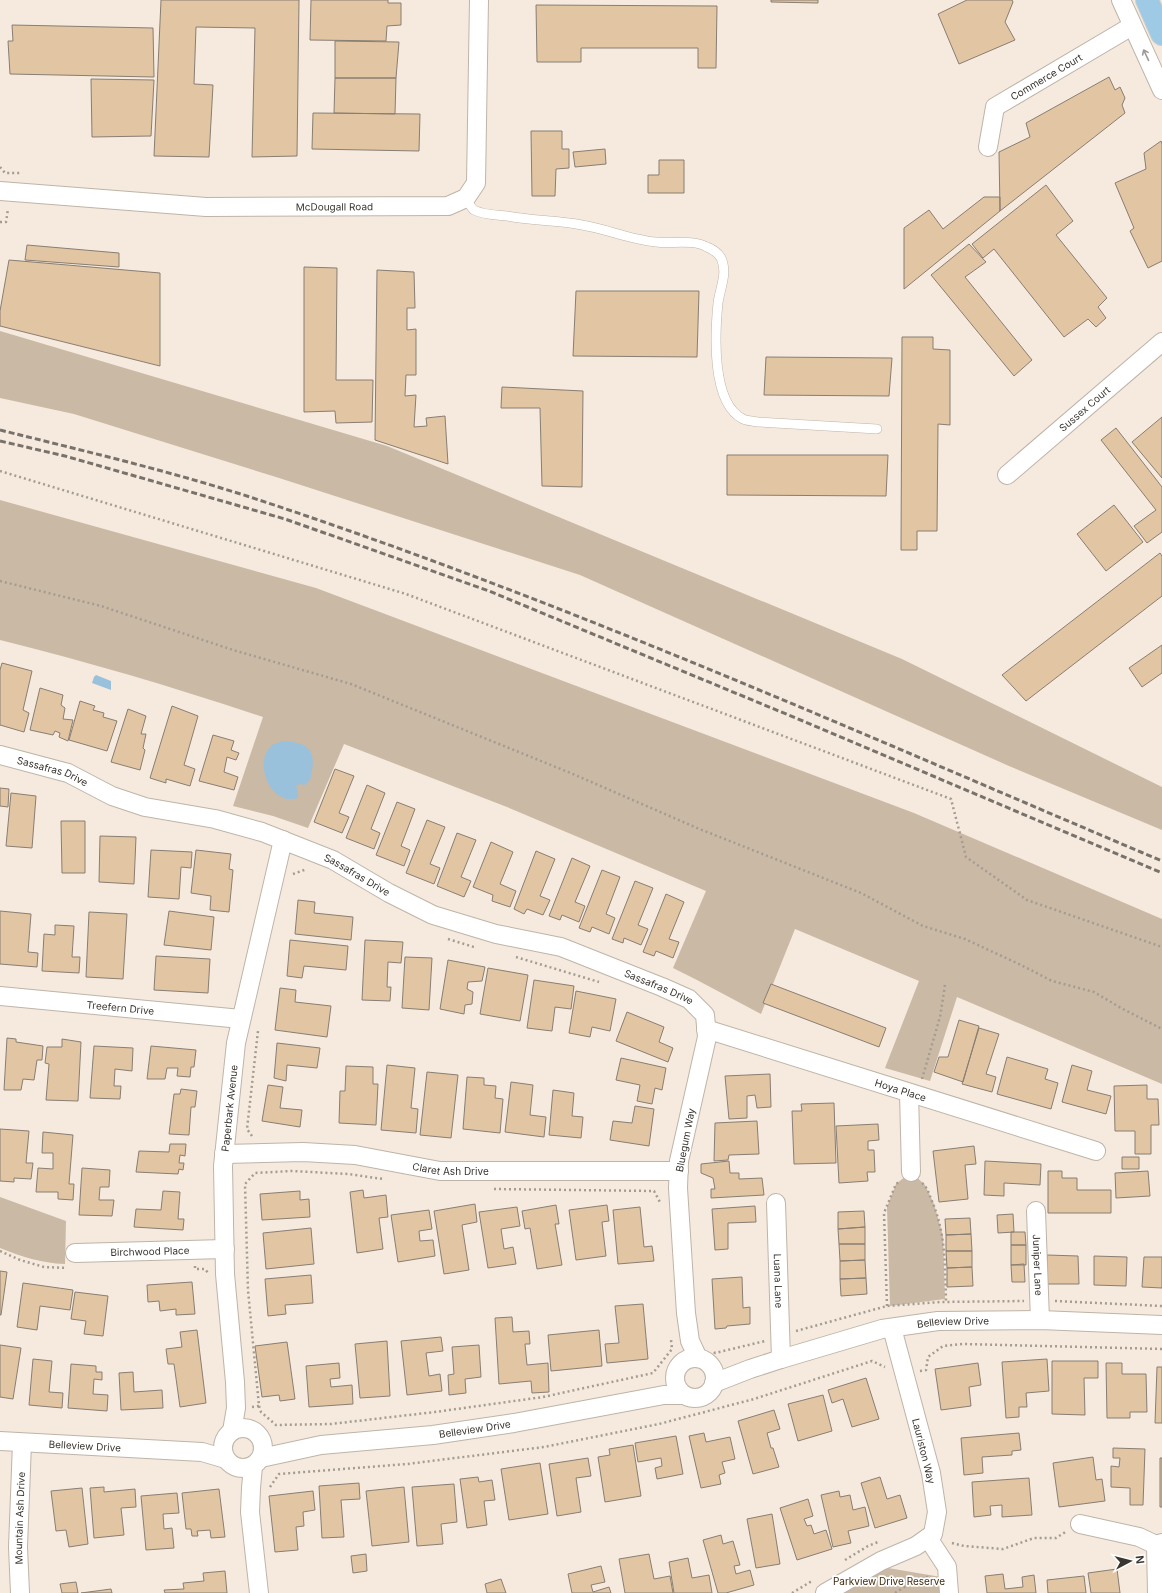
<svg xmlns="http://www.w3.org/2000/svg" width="1162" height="1593" viewBox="0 0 1162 1593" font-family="Inter,sans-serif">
	<rect width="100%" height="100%" fill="#f5eadd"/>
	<path fill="#cab9a4" d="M0 331 387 446 902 659 1162 787V830L1009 766 580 575 276 477 74 414 0 398Z
		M0 500 316 588 914 813 1162 919V1084L957 997 930 1081 885 1068 919 981 795 929 761 1014 697 980 673 968 706 891 507 807 344 744 308 828 273 816 233 806 263 717C176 688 89 662 0 640Z
		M911 1172 925 1185 934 1204 943 1236 945 1299 890 1306 887 1207 896 1184Z
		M0 1197 66 1221 65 1264C40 1263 23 1257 0 1248Z
		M888 1568 941 1577 942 1593H831Z"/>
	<path fill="#99c1dc" d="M96 675 111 681V690L92 683 94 677Z
		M283 741C312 743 317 752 310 780L305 785 300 784 296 786 298 791V798C268 807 252 757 274 744 276 743 280 742 283 741Z"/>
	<path fill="#e2c5a2" stroke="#887e73" d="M161 0H299L297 156 252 157 255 28 196 27 194 84 213 85 209 157 154 156Z
		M311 0H388V3H401V25L387 26 386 41 310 40Z
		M771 0H818V3L771 2Z
		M967 0H1012L1013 2 1005 22 1015 40 959 64 938 14Z
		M536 5 717 6 716 68H698V48H581V62H537Z
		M12 25 153 28 154 77 10 74 8 41H13Z
		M335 41 399 42 396 78H335Z
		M1109 77 1115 90 1120 87 1125 98 1122 105 1125 113 1000 211 999 152 1030 137 1026 123Z
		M335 78H396L395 114 334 113Z
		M91 79 154 80 151 136 92 137Z
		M313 113 420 114 419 151 312 149Z
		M531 131H562V149H569V168L556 169 555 196H532Z
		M1161 141 1162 144V261L1148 268 1130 231 1134 228 1115 183 1146 169 1144 153Z
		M605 149 606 164 575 167 573 152Z
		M659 160H684V193H648V175H659Z
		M1046 185 1073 221 1056 235 1107 298 1098 307 1106 318 1096 327 1088 319 1064 337 994 249 983 258 972 244Z
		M984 197H1000V211L904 289V228L929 210 943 229Z
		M969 244 986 262 965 277 1032 360 1014 376 931 275Z
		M27 245 119 253V267L25 260Z
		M9 260 160 273V366L0 326V311Z
		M304 267 337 268 336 380H373L372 422 336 423 335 411 304 412Z
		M377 270 414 272 415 308H407V330L416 329V375H406L405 396 416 395 414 427 427 426 426 418 445 416 448 464 375 440Z
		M576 291H699L697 357 573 356Z
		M902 337H933V349L950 350V425L938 424 937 531H917V550H901Z
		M766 357 892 358 889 396 764 395Z
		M502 387 583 391 582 487 542 486 540 408H501Z
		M1162 417V478L1132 442Z
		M1116 428 1162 487V532L1147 543 1134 526 1156 510 1101 440Z
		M727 455H888L886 496 727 495Z
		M1114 505 1143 542 1106 571 1077 534Z
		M1160 553 1162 556V596L1026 701 1002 675Z
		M1162 645V673L1142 687 1129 668Z
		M2 663 32 671 23 710 29 713 24 732 0 725V670Z
		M40 688 63 695 61 705 65 708 63 719 73 720 68 741 59 737 60 733 55 731 53 735 30 730Z
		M80 701 95 706 93 710 104 713 103 717 117 721 107 751 69 740Z
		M172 706 198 716 184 765 195 769 190 786 166 779V783L150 778Z
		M128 709 146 716 141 734H146L143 748 145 750 140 770 111 762Z
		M213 735 234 741 231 750 239 753 236 760 227 757 224 772 238 777 234 790 199 781Z
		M335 769 354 776 339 813 349 817 342 833 314 822Z
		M367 785 385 793 371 829 380 833 374 849 346 838Z
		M0 788 9 789 8 807 0 806Z
		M11 793 36 796 32 848 6 846Z
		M397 802 415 809 401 846 410 850 404 866 376 855Z
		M427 820 445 827 430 864 440 868 434 884 406 873Z
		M61 821H85V873H62Z
		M457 833 476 840 461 877 471 881 464 897 437 886Z
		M100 836 136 837 134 884 99 882Z
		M491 842 513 852 500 884 516 891 510 907 492 901 493 895 473 887Z
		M151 850 192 852 191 868 181 867 179 899 148 897Z
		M196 850 231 854 229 869 233 870 229 912 210 910 211 896 191 893Z
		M536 851 555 859 540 896 550 900 543 915 527 909 524 914 514 909Z
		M572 858 590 866 575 902 585 906 579 922 562 915 560 920 549 916Z
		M602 870 620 877 606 914 615 918 609 934 592 927 590 932 579 928Z
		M635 881 653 888 638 925 648 929 641 945 624 938 623 943 612 939Z
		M666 894 684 902 669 939 679 942 673 958 656 951 654 956 643 952Z
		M298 900 315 902 314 913 353 917 351 940 295 934Z
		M0 911 31 914 28 952 38 953 37 967 0 964Z
		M169 911 214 917 211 950 164 945Z
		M89 912 127 914 123 979 86 977Z
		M55 925 74 926 72 957H80L79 973 42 971 44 934 55 935Z
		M290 940 348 946 346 970 304 966 302 978 287 976Z
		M365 940 403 942 401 963 388 962 387 987H391L390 1001 362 1000Z
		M156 956 210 959 208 993 154 990Z
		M405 957 432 958 429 1010 402 1008Z
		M448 960 485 967 482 981 468 982 467 989 473 992 472 1004 465 1005 464 1014 440 1009Z
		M488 968 528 975 520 1021 480 1014Z
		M534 980 574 986 571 1009 555 1007 552 1031 527 1028Z
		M771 984 886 1028 879 1047 763 1003Z
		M280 988 296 990 295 1002 331 1006 327 1037 275 1030Z
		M576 991 616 999 610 1031 592 1027 590 1037 569 1033Z
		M627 1012 664 1027 659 1042 673 1048 668 1062 616 1041Z
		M959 1020 979 1026 963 1082 934 1072 939 1057H948Z
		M979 1028 999 1034 986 1074 996 1077 992 1092 962 1084Z
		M7 1038 16 1039V1042L43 1046 42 1060H37L34 1080 23 1079 21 1090H4Z
		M62 1039 81 1042 78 1101 46 1100 49 1064 45 1063 47 1047H62Z
		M277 1043 320 1048 317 1068 287 1065 286 1081 274 1078Z
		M94 1046 133 1048 132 1071 115 1069 114 1086H121L120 1099 90 1098Z
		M151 1046 196 1050 194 1067H191L190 1077 177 1076 178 1068H167L165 1079H147Z
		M1007 1057 1048 1069 1045 1079 1058 1083 1051 1109 997 1094Z
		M621 1058 666 1068 662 1090 655 1088 652 1104 637 1101 640 1085 616 1080Z
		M387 1065 415 1068 411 1108 418 1109 416 1133 381 1130Z
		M1072 1065 1092 1071 1087 1090 1111 1096 1106 1114 1062 1102Z
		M346 1066 373 1067V1084H378L376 1125 339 1123 340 1091H345Z
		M427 1072 458 1075 451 1138 420 1135Z
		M770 1074 771 1107 757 1108 755 1095 747 1096V1118L729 1119 725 1076Z
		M467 1077 484 1078V1085L496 1086 495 1098 503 1099 500 1133 463 1129Z
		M511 1082 533 1085 530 1115 546 1117 544 1137 505 1132Z
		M268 1085 283 1087 280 1108 302 1110 300 1127 262 1121Z
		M1147 1085V1099H1158L1159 1125H1151V1154H1135V1131H1115L1114 1086Z
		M181 1089 197 1091 195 1107H191L189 1135 169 1134 174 1094H180Z
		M553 1090 574 1093 572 1116 583 1117 581 1138 549 1135Z
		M834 1103 836 1163 794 1164 792 1111H802L801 1104Z
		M635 1106 654 1109 649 1146 610 1140 613 1121 632 1123Z
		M757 1121 759 1154 729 1155 728 1160 714 1161 715 1123Z
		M878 1124 879 1140 868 1141V1150H874L875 1172H867L868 1181 839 1183 836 1126Z
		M0 1129 29 1131 26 1163H33L31 1179 14 1178V1182L0 1181Z
		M43 1132 73 1135 69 1184H74L73 1200 58 1199V1192H36L38 1168 53 1169V1153H42Z
		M170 1144H186L185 1156 180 1155 179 1163H184L183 1170 179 1169 178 1174 136 1172 139 1151 169 1152Z
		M974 1146 976 1164 965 1165 968 1199 939 1202 933 1151Z
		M1122 1157H1139V1169H1122Z
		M729 1161 730 1173H739V1179L762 1178 764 1195 711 1198V1189H715L713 1178 701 1173V1164Z
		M985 1161 1041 1164 1040 1185 1004 1183V1196L984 1195Z
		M82 1168 110 1170 109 1187H100L99 1200H114L112 1216 79 1215Z
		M1048 1171H1062V1178H1077V1190H1111V1213H1048Z
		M1148 1171 1150 1196 1116 1198 1115 1173Z
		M363 1190 364 1198 386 1195 388 1217 379 1218 383 1249 357 1253 350 1192Z
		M163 1191 180 1192 178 1219H184L183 1230 134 1227 136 1209 161 1210Z
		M300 1191V1200L309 1199 310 1217 262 1220 260 1194Z
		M475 1204 477 1222 462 1225 469 1270 444 1274 434 1211Z
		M556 1205 559 1224H555L562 1265 537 1269 530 1228 525 1229 522 1211Z
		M607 1205 609 1221 602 1222 606 1256 576 1260 569 1210Z
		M755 1206 756 1222 728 1223V1249L715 1250 712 1209Z
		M517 1207 520 1226 501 1229 504 1249 513 1247 516 1264 488 1268 479 1212Z
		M640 1207 644 1247 652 1246 654 1261 618 1264 613 1210Z
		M429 1210 432 1229 419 1231 420 1241 433 1240 435 1256 398 1262 391 1215Z
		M864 1211 865 1227 838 1229V1212Z
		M1013 1214 1014 1232 998 1233 997 1215Z
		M970 1218 971 1234 946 1235 945 1219Z
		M865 1227V1244H839L838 1229Z
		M311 1228 314 1264 266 1269 263 1233Z
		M1011 1232H1025L1026 1245H1011Z
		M971 1234 972 1251H946V1235Z
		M839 1244H865V1260L840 1261Z
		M1011 1245H1026V1265H1011Z
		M946 1251H972V1267L947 1268Z
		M1047 1255 1078 1256 1079 1284H1047Z
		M1094 1256 1127 1257 1126 1286 1094 1285Z
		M1144 1257H1162V1288L1142 1287Z
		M865 1260 866 1278 840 1279V1261Z
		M1024 1264 1025 1282H1012L1011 1265Z
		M972 1267 973 1286 947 1287V1268Z
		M0 1271 7 1272 1 1315H0Z
		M311 1275 313 1303 285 1305 286 1314 268 1316 265 1279Z
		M742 1277 743 1308 750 1307V1324L727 1326 726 1328 715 1329 712 1279Z
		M866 1278 867 1294 841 1296 840 1279Z
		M192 1282 195 1314 176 1315V1309L160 1311 159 1301 148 1302 147 1285Z
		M23 1283 73 1290 70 1310 40 1306 37 1330 17 1327Z
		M75 1292 108 1296 103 1336 84 1334 86 1321 71 1319Z
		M643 1304 648 1359 607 1363 605 1344 619 1343 615 1306Z
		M512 1317 513 1332 529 1331 530 1344H525L527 1365 548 1363 549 1392 532 1393 531 1381 499 1384 495 1318Z
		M197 1330 206 1403 180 1407 174 1364H168L166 1349 182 1347 180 1332Z
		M599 1330 602 1366 551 1371 548 1335Z
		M441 1337 443 1351 426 1353 429 1376 440 1374 442 1391 407 1395 401 1341Z
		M387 1341 390 1396 360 1398 355 1344Z
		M287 1342 295 1399 280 1401 279 1395 262 1397 255 1346Z
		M0 1345 21 1348 13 1399 0 1397Z
		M479 1345 481 1377 465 1379 466 1393 449 1395 448 1375 454 1374 452 1347Z
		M33 1359 52 1361 49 1392 63 1393 62 1408 29 1405Z
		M1047 1359 1049 1391 1026 1393 1027 1407H1019V1417L1006 1418 1002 1362Z
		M1052 1361H1098V1378H1084L1085 1415 1052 1414Z
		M339 1363 340 1378 330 1379 331 1387 352 1385 353 1404 309 1407 306 1366Z
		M978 1363 981 1385 969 1387 971 1406 941 1410 935 1369Z
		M1106 1363H1122V1374H1146L1147 1412H1130V1418H1107Z
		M71 1364 96 1366V1372H102V1380L94 1379 93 1394 108 1395 107 1411 68 1408Z
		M1157 1367H1162V1423H1155Z
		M133 1372 134 1392 162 1390 163 1408 121 1410 119 1373Z
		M866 1378 879 1419 852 1427 843 1399 832 1403 828 1390Z
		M823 1395 832 1431 798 1441 788 1404Z
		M774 1410 780 1429 767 1433 771 1448H773L779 1467 753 1474 738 1421Z
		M704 1433 706 1442 730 1437 735 1459 722 1462 725 1473 719 1475 721 1484 701 1488 689 1436Z
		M1019 1433 1021 1450 1012 1451V1455L982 1457 983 1473 964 1475 961 1438Z
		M676 1436 683 1474 657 1479 655 1468 662 1466 661 1458 638 1462 635 1443Z
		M633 1445 641 1496 605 1502 598 1457 610 1455 609 1449Z
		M1113 1448 1145 1449 1143 1505H1130V1488L1111 1487V1466L1119 1467 1120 1458H1113Z
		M1093 1457 1096 1480 1102 1479 1105 1501 1059 1507 1053 1463Z
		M588 1458 591 1476 576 1478 581 1512 557 1516 549 1464Z
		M1160 1458H1162V1507H1160Z
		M540 1463 548 1514 509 1520 501 1469Z
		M478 1477 479 1482 492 1480 495 1500 484 1501 487 1525 467 1528 460 1479Z
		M880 1477 887 1499 900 1495 907 1518 875 1528 861 1483Z
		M1029 1478 1032 1515 1002 1517V1505L990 1506 991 1515 974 1517 972 1482Z
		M359 1483 360 1499 341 1500 344 1537 322 1538 319 1486Z
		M454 1484 457 1522 441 1524 443 1544 417 1546 412 1487Z
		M104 1487V1492L135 1489 136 1507 121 1508 124 1535 94 1538 90 1488Z
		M404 1487 409 1542 372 1546 366 1491Z
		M82 1488 88 1544 69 1547 66 1530 56 1531 51 1491Z
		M219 1489 225 1537 211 1538 210 1530 197 1531 198 1536H192L191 1529H186L182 1493Z
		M313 1491 315 1510 303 1512 304 1526 296 1527 298 1550 275 1552 269 1496Z
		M839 1491 840 1497 850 1495 853 1510 865 1507 869 1526 848 1531 851 1543 833 1547 821 1495Z
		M177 1493 179 1513 163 1514 164 1529 172 1528 174 1548 146 1550 141 1496Z
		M808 1499 813 1516 804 1519 807 1526 811 1525 814 1534 826 1530 832 1549 797 1560 780 1508Z
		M772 1514 780 1564 756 1568 747 1519Z
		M721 1535 723 1544 733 1541 740 1565 734 1566 736 1574 750 1570 754 1585 726 1593H718L703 1540Z
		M366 1554 367 1571 353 1573 351 1556Z
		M649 1554 654 1579 670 1576 673 1593H625L619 1559Z
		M688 1558 692 1578 709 1575 712 1593H674L669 1562Z
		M601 1566 605 1582 591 1585 593 1592 609 1587 611 1593H572L568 1574Z
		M1117 1569 1120 1593H1091L1088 1573Z
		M225 1571 227 1593H165L164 1590 184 1589 183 1583 204 1581 203 1573Z
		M1003 1574 1005 1589 1023 1587 1022 1577 1034 1575 1036 1593H987L985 1576Z
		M1084 1576 1086 1593H1048L1047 1580Z
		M501 1579 506 1593H487L485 1584Z
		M76 1582 78 1593H62L60 1584Z
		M111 1589 112 1593H81Z"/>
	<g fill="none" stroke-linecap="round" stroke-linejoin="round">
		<g stroke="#beb4a8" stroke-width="10">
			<path id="service" d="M466 198C468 201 471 208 474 210 483 215 497 215 507 216 532 221 557 220 582 225 607 229 631 240 656 242 672 244 693 239 707 247 712 249 718 253 721 258 728 273 720 288 718 303 715 333 711 403 743 419 747 421 753 421 758 422L877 429"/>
		</g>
		<g stroke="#beb4a8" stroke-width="20">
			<g id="minor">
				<path d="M1121 0 1162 90"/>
				<path id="s1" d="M988 147 995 107 1132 26"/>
				<path id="s2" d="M0 191 206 207 448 206 466 198 476 183 479 0"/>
				<path id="s3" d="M1007 475 1162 342"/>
				<path id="s4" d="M0 755 68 773 112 796 145 807 215 819 262 832 333 860 389 893 433 915 496 934 561 947 662 987 689 999 705 1015 707 1037 679 1161 678 1188 686 1313 690 1341 698 1358"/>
				<path id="s5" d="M0 996 241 1019"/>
				<path id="s6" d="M706 1029 1096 1151"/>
				<path d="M909 1093 911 1172"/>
				<path id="s7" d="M224 1154 303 1152 355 1155 440 1171H679"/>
				<path id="s8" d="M776 1203 781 1359"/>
				<path id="s9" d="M1036 1211 1040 1320"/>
				<path id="s10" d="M75 1253 225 1249"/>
				<circle cx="695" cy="1378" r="20"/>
				<path id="s11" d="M714 1383 750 1369 781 1359 882 1329 938 1321 1040 1320 1162 1325"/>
				<circle cx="243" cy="1448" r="20"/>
				<path id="s12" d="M232 1431 236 1408 235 1382 225 1274 223 1166 236 1043 283 840"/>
				<path id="s13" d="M0 1441 202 1452 226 1459"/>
				<path id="s14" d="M261 1458 321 1445 433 1435 514 1423 664 1395H684"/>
				<path d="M253 1466 251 1488 250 1512 259 1593"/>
				<path d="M1080 1524 1139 1537 1156 1545 1162 1543"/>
				<path d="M928 1538 947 1567 949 1593"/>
				<path d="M1156 1545 1157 1593"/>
				<path id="s15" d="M20 1593 18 1547 22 1443"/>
				<path d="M825 1593 881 1561 916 1546 933 1534 937 1512 931 1473 892 1328"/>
			</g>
		</g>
		<g stroke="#cfcfcd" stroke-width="24">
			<path id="primary" d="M1147 0 1162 34"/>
		</g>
		<path stroke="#a49c92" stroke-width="2.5" stroke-dasharray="2 3" stroke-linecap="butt" d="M0 167 5 173H22
			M0 222H6L8 209
			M0 471 406 594 951 799 966 857 1027 900 1162 947
			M0 581 101 606 233 650 351 684 573 774 697 828 861 893 923 926 965 939 1021 965 1052 981 1094 992 1121 1008 1162 1029
			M293 874 307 869
			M448 939 474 947
			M516 957 599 982
			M922 1079 940 1017 945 985
			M252 1136 247 1129 258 1031
			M922 1183C927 1187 929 1193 931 1199 946 1232 945 1267 946 1302
			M494 1189 654 1191 661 1204
			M0 1251 20 1260 44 1267 67 1268
			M195 1266V1269H205L208 1273
			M1055 1301 1162 1306
			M887 1306 884 1213 896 1184 899 1182
			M796 1331 887 1306 940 1302 1024 1301
			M714 1352 715 1353 765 1341
			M920 1371 926 1370 928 1357 943 1346 963 1344 1162 1349
			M259 1406 261 1412 276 1425 331 1424 435 1412 543 1397 653 1373 672 1349 671 1340
			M252 1407 259 1406 248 1290 245 1184 255 1173 292 1171 348 1174 383 1179
			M270 1487 279 1474 407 1464 544 1447 659 1424 754 1399 872 1361 885 1367
			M952 1543 964 1546 1003 1549 1034 1538H1056L1067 1531
			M845 1560 868 1546 878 1542
			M792 1593 812 1581
			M895 1593 912 1582 930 1576"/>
		<use href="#service" stroke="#fff" stroke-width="9"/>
		<use href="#minor" stroke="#fff" stroke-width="18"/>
		<use href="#primary" stroke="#9ecae5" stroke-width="22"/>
		<path stroke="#79726b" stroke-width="3" stroke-dasharray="6 3" stroke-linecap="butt" d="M0 430C84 451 170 471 253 498 563 600 862 734 1162 861
			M0 441 65 456 285 519 489 591 803 721 1162 873"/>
	</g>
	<defs><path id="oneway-shaft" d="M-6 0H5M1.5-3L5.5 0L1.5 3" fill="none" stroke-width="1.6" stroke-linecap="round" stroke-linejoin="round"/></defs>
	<use stroke="#9c9a98" href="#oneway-shaft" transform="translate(1146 55) rotate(-115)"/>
	<g text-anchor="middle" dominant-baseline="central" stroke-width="3.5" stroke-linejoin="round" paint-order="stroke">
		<g font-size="10" fill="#393530" stroke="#fff">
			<text stroke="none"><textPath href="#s1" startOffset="100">Commerce Court</textPath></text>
			<text stroke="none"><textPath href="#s2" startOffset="335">McDougall Road</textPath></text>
			<text stroke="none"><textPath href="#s3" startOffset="102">Sussex Court</textPath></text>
			<text stroke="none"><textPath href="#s4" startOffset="55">Sassafras Drive</textPath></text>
			<text stroke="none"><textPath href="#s4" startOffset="379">Sassafras Drive</textPath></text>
			<text stroke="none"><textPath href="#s4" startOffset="703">Sassafras Drive</textPath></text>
			<text stroke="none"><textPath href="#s5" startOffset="121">Treefern Drive</textPath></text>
			<text stroke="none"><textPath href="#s6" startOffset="204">Hoya Place</textPath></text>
			<text stroke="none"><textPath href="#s12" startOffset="324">Paperbark Avenue</textPath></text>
			<text transform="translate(685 1140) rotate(-79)">Bluegum Way</text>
			<text stroke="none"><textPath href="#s7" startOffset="228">Claret Ash Drive</textPath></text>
			<text stroke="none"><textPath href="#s10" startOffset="75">Birchwood Place</textPath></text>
			<text stroke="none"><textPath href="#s9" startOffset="54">Juniper Lane</textPath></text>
			<text stroke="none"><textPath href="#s8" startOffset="78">Luana Lane</textPath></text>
			<text stroke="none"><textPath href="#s11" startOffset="248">Belleview Drive</textPath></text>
			<text stroke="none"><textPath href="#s14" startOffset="216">Belleview Drive</textPath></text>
			<text stroke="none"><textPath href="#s13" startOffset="85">Belleview Drive</textPath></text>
			<text transform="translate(924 1451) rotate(76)">Lauriston Way</text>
			<text stroke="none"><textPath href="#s15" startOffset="75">Mountain Ash Drive</textPath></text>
		</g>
		<g font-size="10" fill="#402b0e" stroke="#fff">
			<text x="889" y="1581">Parkview Drive Reserve</text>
		</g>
	</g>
	<g transform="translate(1130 1561) rotate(83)" stroke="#ffffff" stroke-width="3" paint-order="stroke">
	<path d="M0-3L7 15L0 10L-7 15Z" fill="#393530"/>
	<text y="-6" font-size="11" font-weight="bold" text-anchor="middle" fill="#393530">N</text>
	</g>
</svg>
